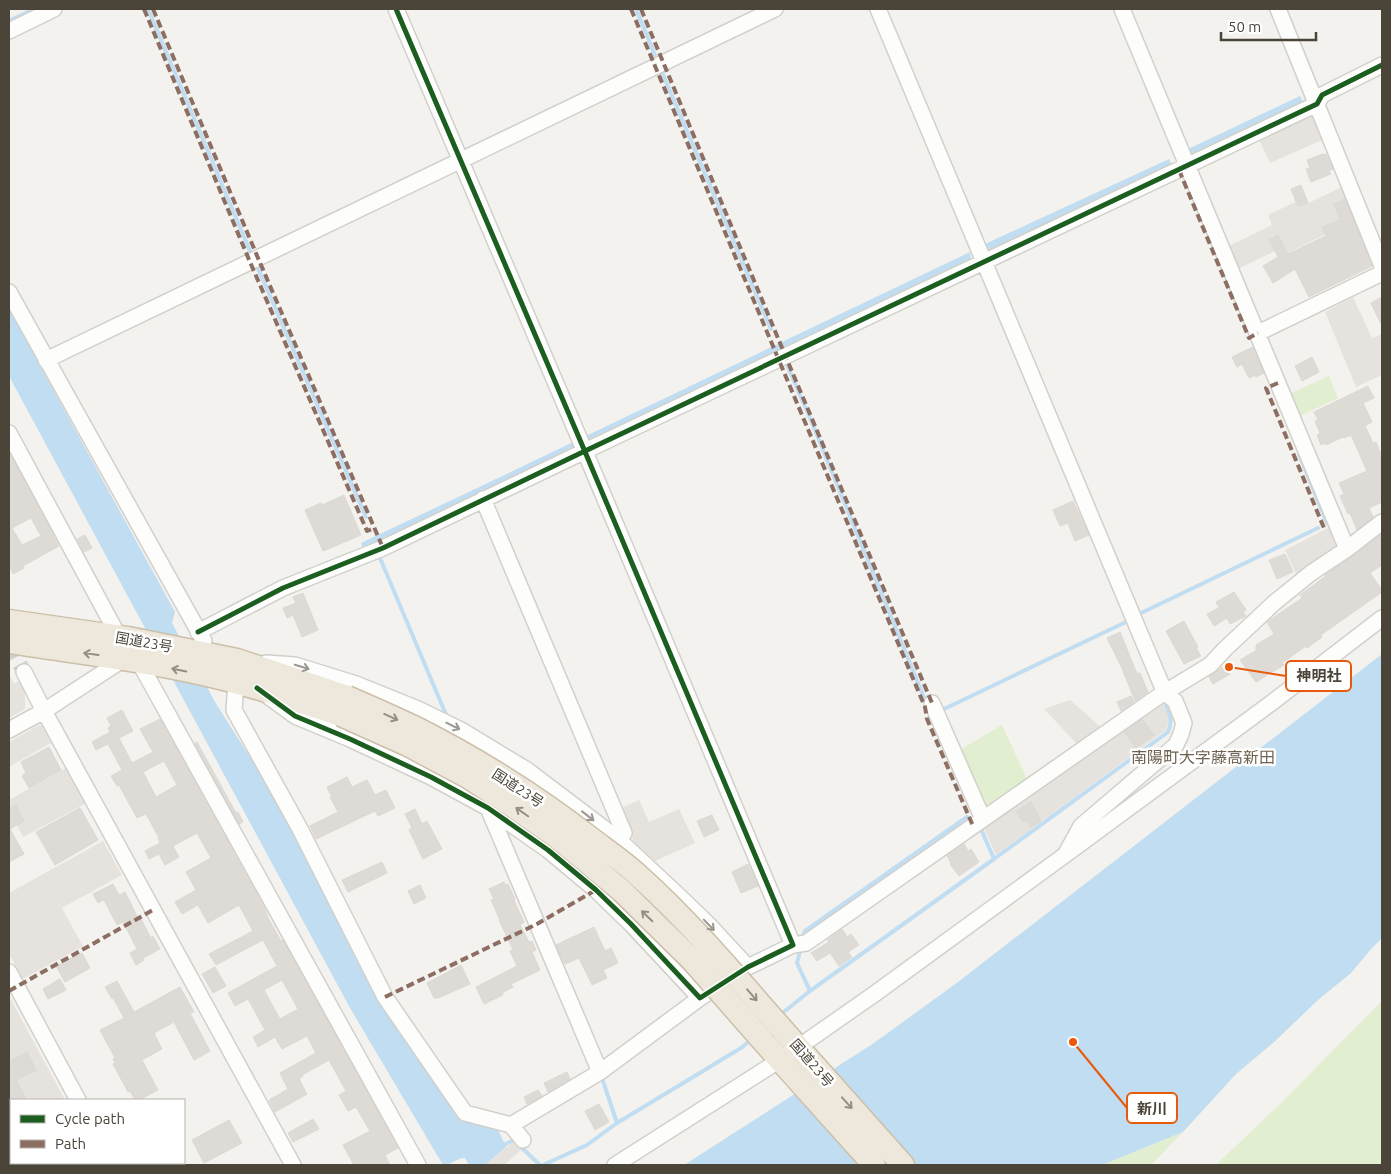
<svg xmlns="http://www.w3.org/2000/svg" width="1391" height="1174" viewBox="0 0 1391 1174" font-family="Ubuntu,'Noto Sans JP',sans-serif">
	<rect width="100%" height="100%" fill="#f4f2ee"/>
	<path fill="#e6e2de" d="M1344 186 1357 219 1286 254 1283 247 1236 270 1227 247 1272 225 1268 215 1295 202 1298 208Z
		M1353 297 1372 338 1382 334V375L1356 387 1325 312Z
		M9 674 14 684 19 681 25 692V709L9 718Z
		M1070 700 1103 729 1078 745 1044 709Z
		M1161 701 1167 710 1169 720 1166 730 996 855 983 826Z
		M69 921 83 946 23 979 9 954Z
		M9 996 65 1100H11V1163H99L100 1165H9Z
		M513 1142 521 1150 504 1165H485Z"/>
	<path fill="#e1eecf" d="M1329 376 1338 398 1296 418 1287 395Z
		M1002 725 1028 781 988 810 983 809 958 751Z
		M1382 1001V1165H1216L1283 1101Z
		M1183 1132 1151 1165H1102Z"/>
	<path fill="#e6e3df" d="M1308 115 1315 117 1324 139 1270 163 1259 140Z
		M1330 527 1339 547 1297 576 1285 550Z
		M39 725 42 726 51 743 9 767V742Z
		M66 768 85 804 23 837 9 810V800Z
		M639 800 649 822 679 809 695 843 655 861 634 842 619 809Z
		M103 841 122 875 62 908 69 921 9 954V893Z"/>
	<path fill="#c0ddf1" d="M1300 96 1303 102 1190 157 1186 150Z
		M1169 159 1172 166 990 251 985 244Z
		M970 252 971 260 364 551 361 543C564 447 767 349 970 252Z
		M9 309 175 612 172 623 215 702 269 787 377 997 459 1115 497 1127 506 1147 485 1165H469L465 1158C457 1158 451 1165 443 1165L350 1008 9 376Z
		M1382 654V938L1372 948 1351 973 1318 1000 1273 1043 1236 1074 1183 1132 1102 1165H684L874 1043 958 982Z"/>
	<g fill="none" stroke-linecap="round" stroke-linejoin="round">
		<path stroke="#c0ddf1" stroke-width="4" d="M148 9 250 251
			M636 9 655 55
			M9 21 34 9
			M661 70 771 329
			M257 266 366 517
			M787 365 810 418 927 705
			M1299 454 1327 523
			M380 558 447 717
			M1139 614 1318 528
			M942 710 1128 621
			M994 859 1168 732C1173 722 1170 715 1166 704
			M802 940 805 931 967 817
			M801 947 797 963 810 991
			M780 1015 810 991 994 859 981 829
			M603 1081 617 1123
			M501 1146 514 1140
			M522 1148 540 1165
			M543 1165 587 1145 617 1123 741 1048 752 1039"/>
	</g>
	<path fill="#dedbd6" stroke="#dcd9d4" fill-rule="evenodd" d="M1323 154V155L1326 154 1333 169 1329 171 1331 174 1311 182 1306 169 1310 168 1307 160Z
		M1301 185 1308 203 1298 207 1291 189Z
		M1345 199 1372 266 1309 297 1295 269 1273 283 1263 266 1278 257 1269 240 1278 235 1288 254 1326 236 1322 227 1340 220 1334 204Z
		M1382 297V326L1371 303Z
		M1253 347 1264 373 1256 377 1255 375 1249 378 1242 364 1237 367 1232 357Z
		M1312 357 1319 372 1302 381 1295 366Z
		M1368 386 1374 398 1363 403 1372 422 1365 426 1373 443 1376 442 1382 457V502L1369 508 1373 517 1357 530 1350 513 1348 514 1340 496 1344 494 1339 483 1367 471 1351 435 1344 438 1343 437 1326 445 1325 443 1321 445 1317 435 1320 433 1315 421 1318 420 1314 412Z
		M9 452 59 546 23 566 24 568 13 574 9 565ZM31 518 41 536 22 545 12 528Z
		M344 495 361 535 323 551 305 510 321 503 322 505Z
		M1073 501 1089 535 1075 541 1068 523 1060 526 1053 510Z
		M1382 534V565L1370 573 1382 590V592L1321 635 1322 637 1307 648 1306 646 1282 663 1284 665 1256 682 1240 660 1257 650 1255 648 1257 646 1256 645 1274 634 1267 622 1302 598 1300 595 1326 576 1325 575 1353 556Z
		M85 535 92 548 84 552 77 539Z
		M1285 554 1293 572 1277 579 1269 560Z
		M1234 592 1246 610 1243 612 1246 616 1230 624 1227 618 1214 626 1207 614 1219 608 1216 602Z
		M303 593 318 630 302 637 293 615 287 618 283 608 296 603 293 597Z
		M1184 621 1198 647 1196 648 1201 656 1184 664 1166 631Z
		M1120 632 1137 674 1140 673 1148 692 1135 701 1121 666 1107 638Z
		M1225 665 1230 674 1213 684 1209 677Z
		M1131 696 1134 702 1121 711 1117 702Z
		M122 710 133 731 119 738 132 763 153 752 140 729 160 719 264 907 268 918 281 941 283 940 398 1148 385 1155 390 1165H354L343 1145 370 1131 356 1107 348 1111 339 1095 346 1091 329 1060 302 1075 303 1076 299 1079 307 1094 275 1112 269 1100 288 1089 280 1073 316 1053 307 1036 282 1049 275 1037 258 1047 253 1037 265 1030 248 999 235 1006 228 993 277 966 263 940 216 965 209 954 253 931 239 905 208 923 198 905 182 914 175 902 196 890 186 872 211 858 197 833 173 846 179 857 165 865 159 854 149 859 145 851 160 843 158 838H159L146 814 137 818 119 785 117 786 111 776 122 770 108 744 96 750 92 742 110 732 108 728 111 726 107 718ZM164 761 177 785 156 797 143 772ZM282 980 298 1009 280 1019 264 990Z
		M1142 719 1154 735 1136 748 1124 732Z
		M197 742 230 802 236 813 238 812 243 822 239 824 195 743Z
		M49 747 61 770 29 788 22 776 26 773 21 762Z
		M347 777 352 787 367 780 375 795 386 790 395 808 378 816 375 811 316 839 310 826 338 812 330 797H332L327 787Z
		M1031 802 1041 821 1031 827 1026 820 1023 822 1016 811Z
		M16 805 24 821 10 829 24 854 9 862V809Z
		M80 808 98 840 55 865 36 832Z
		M415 809 422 824 427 821 442 849 423 859 409 830 412 828 405 814Z
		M712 815 719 830 704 837 697 821Z
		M964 844 968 851 971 849 979 862 959 876 950 864 951 863 947 856Z
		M382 862 387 873 348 892 342 880Z
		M748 864 758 886 741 893 732 872Z
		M504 882 505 885 508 884 515 899 514 900 517 907 524 922 520 925 529 942 532 941 536 950 532 952 540 970 511 984 513 987 502 993 503 995 484 1004 476 987 517 966 510 951 513 950 499 920H500L491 900 494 899 489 889Z
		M113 884 119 895 125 892 139 920 141 919 151 938 153 936 160 949 143 958 144 960 136 965 130 953 137 949 123 922 117 925 104 900 98 903 93 894Z
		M420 885 426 898 414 904 408 891Z
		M594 927 605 951 611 948 618 963 603 970 607 978 592 985 579 958 565 964 556 945Z
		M842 929 847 937 851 934 859 945 848 952 852 957 839 966 830 953 817 961 811 953 829 942 827 940Z
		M82 953 90 968 65 982 56 966Z
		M461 965 470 984 438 998H434L427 983Z
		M215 967 226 986 213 993 202 974Z
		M60 979 66 990 48 999 43 989Z
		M117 981 134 1012 180 987 194 1012 190 1013 210 1051 194 1060 174 1022 154 1033 162 1049 142 1060 158 1090 139 1100H135L130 1091 128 1092 113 1064 115 1063 113 1059 115 1058 100 1030 124 1018 113 998 112 999 105 987Z
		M27 1052 36 1070 16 1080 27 1100H9V1062Z
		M567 1072 570 1079 548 1092 544 1083Z
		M538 1090 542 1096 527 1104 524 1097Z
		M599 1104 609 1122 595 1130 585 1111Z
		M313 1119 319 1129 293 1142 288 1133Z
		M229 1120 242 1143 204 1163 192 1140Z"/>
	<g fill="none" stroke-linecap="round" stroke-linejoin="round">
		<path stroke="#d2cfca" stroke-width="15" stroke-dasharray="15 8" stroke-linecap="butt" d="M9 644 24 672"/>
		<g stroke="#d2d0cb" stroke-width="18">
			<path id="minor" d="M878 9 1165 693 1175 701 1184 723 1181 734 1176 745 1081 826 1065 855
				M1122 9 1347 549
				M1278 9 1382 266
				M9 31 54 9
				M9 292 204 641
				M1258 333 1382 273
				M46 360 775 9
				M9 433 119 637
				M483 499 624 833 618 839
				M198 632 283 588 383 548 585 451 1317 104 1322 95 1382 65
				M139 662 418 1165
				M266 663 295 665 356 684 418 709 461 730 527 770 618 839 679 896 710 926 748 967
				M24 672 44 711 293 1165
				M236 683 234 710 299 827 385 997 465 1113 511 1125 523 1140
				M269 697 295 716 350 739 431 777 488 808 548 850 596 890 631 924 700 998 748 967 793 945 583 447 396 9
				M932 703 983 819
				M9 730 44 711 124 659
				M488 808 600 1072
				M793 945 806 943 1159 696 1210 665 1225 649 1274 603 1311 573 1347 549 1382 522
				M9 972 78 1100
				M511 1125 600 1072 700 998
				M111 1163 113 1165
				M615 1165 780 1060 873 995 1065 855 1270 704 1382 618"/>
		</g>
		<g stroke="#ccbfa9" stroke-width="25">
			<path id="highway" d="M9 621 128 638 237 660 347 697
				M9 642C79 653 151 661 220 678 261 688 301 702 341 715
				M782 1029 903 1165
				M763 1041 874 1165"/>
		</g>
		<use href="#minor" stroke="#fdfdfc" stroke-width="15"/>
		<use href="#highway" stroke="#ede8db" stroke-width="22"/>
		<g stroke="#ccbfa9" stroke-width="25" stroke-linecap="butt">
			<path id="highway-bridge" d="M347 697C370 707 393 717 416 728 477 759 535 795 589 837 606 850 624 862 640 877 691 923 736 977 782 1029
				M341 715 408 745 468 777 517 809 557 837 622 891 692 960 763 1041"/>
		</g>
		<use href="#highway-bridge" stroke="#ede8db" stroke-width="22"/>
		<path stroke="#8d6e63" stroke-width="4" stroke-dasharray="8 4" stroke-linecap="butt" d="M144 9 250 262 367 531 374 528
			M153 9 258 258 383 548
			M631 9 925 707 927 719 973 826
			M641 9 785 355 932 703
			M1179 170 1249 338 1258 333
			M1278 383 1266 388 1324 528
			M9 991 153 910
			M385 997 537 924 596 890"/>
		<g stroke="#fff" stroke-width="8">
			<path id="cycleway" d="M198 632 283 588 383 548 585 451 1317 104 1322 95 1382 65
				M257 688 295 716 350 739 431 777 488 808 548 850 596 890 631 924 700 998 748 967 793 945 583 447 396 9"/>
		</g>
		<use href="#cycleway" stroke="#1b5e20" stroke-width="5"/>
	</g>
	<defs><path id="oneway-shaft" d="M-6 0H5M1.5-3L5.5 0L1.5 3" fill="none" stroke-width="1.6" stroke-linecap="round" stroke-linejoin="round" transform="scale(1.25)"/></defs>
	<g stroke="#948e82">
		<use href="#oneway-shaft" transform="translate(91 654) rotate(-172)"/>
		<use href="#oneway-shaft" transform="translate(179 670) rotate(-169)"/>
		<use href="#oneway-shaft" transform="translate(391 717) rotate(24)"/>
		<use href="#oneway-shaft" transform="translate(522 812) rotate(-145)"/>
		<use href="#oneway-shaft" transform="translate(647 916) rotate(-136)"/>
		<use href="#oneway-shaft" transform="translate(752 995) rotate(49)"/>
		<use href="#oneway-shaft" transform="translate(847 1103) rotate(48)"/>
	</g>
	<g stroke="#9b9791">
		<use href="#oneway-shaft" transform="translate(302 667) rotate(17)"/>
		<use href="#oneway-shaft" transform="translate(453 726) rotate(26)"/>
		<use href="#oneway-shaft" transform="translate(588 816) rotate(38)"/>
		<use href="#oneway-shaft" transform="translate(709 925) rotate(46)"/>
	</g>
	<g text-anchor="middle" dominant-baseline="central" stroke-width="5" stroke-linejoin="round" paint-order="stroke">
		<g font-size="14" fill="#4b4439" stroke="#fff">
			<text transform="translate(144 642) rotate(10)">国道23号</text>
			<text transform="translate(518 788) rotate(33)">国道23号</text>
			<text transform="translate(812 1063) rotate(49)">国道23号</text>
		</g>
		<g font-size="16" fill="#6e6250" stroke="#fff">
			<text x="1203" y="757">南陽町大字藤高新田</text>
		</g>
	</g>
	<path fill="none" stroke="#e8590c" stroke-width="2" d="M1229 667L1286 676M1073 1042L1127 1108"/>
	<g fill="#e8590c" stroke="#fff" stroke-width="2">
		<circle cx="1229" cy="667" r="5"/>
		<circle cx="1073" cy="1042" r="5"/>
	</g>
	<g fill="#fff" stroke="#e8590c" stroke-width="2">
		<rect x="1286" y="661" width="65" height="30" rx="5"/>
		<rect x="1127" y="1093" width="50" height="30" rx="5"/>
	</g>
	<g font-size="15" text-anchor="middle" font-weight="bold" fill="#4b4439">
		<text x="1319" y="681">神明社</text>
		<text x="1152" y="1114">新川</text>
	</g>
	<rect width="1391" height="1174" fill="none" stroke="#4b4439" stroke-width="20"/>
	<rect x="10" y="1099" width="175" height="65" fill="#ffffff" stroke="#b7b4b0"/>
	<rect x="20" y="1115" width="25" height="8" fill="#1b5e20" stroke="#b7b4b0"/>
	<text x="55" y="1124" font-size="15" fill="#4b4439">Cycle path</text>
	<rect x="20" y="1140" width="25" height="8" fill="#8d6e63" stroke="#b7b4b0"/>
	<text x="55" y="1149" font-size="15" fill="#4b4439">Path</text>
	<path d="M1221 32v8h95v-8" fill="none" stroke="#4b4439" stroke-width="2.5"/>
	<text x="1228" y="32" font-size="15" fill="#4b4439" stroke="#ffffff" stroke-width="4" paint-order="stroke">50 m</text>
</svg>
